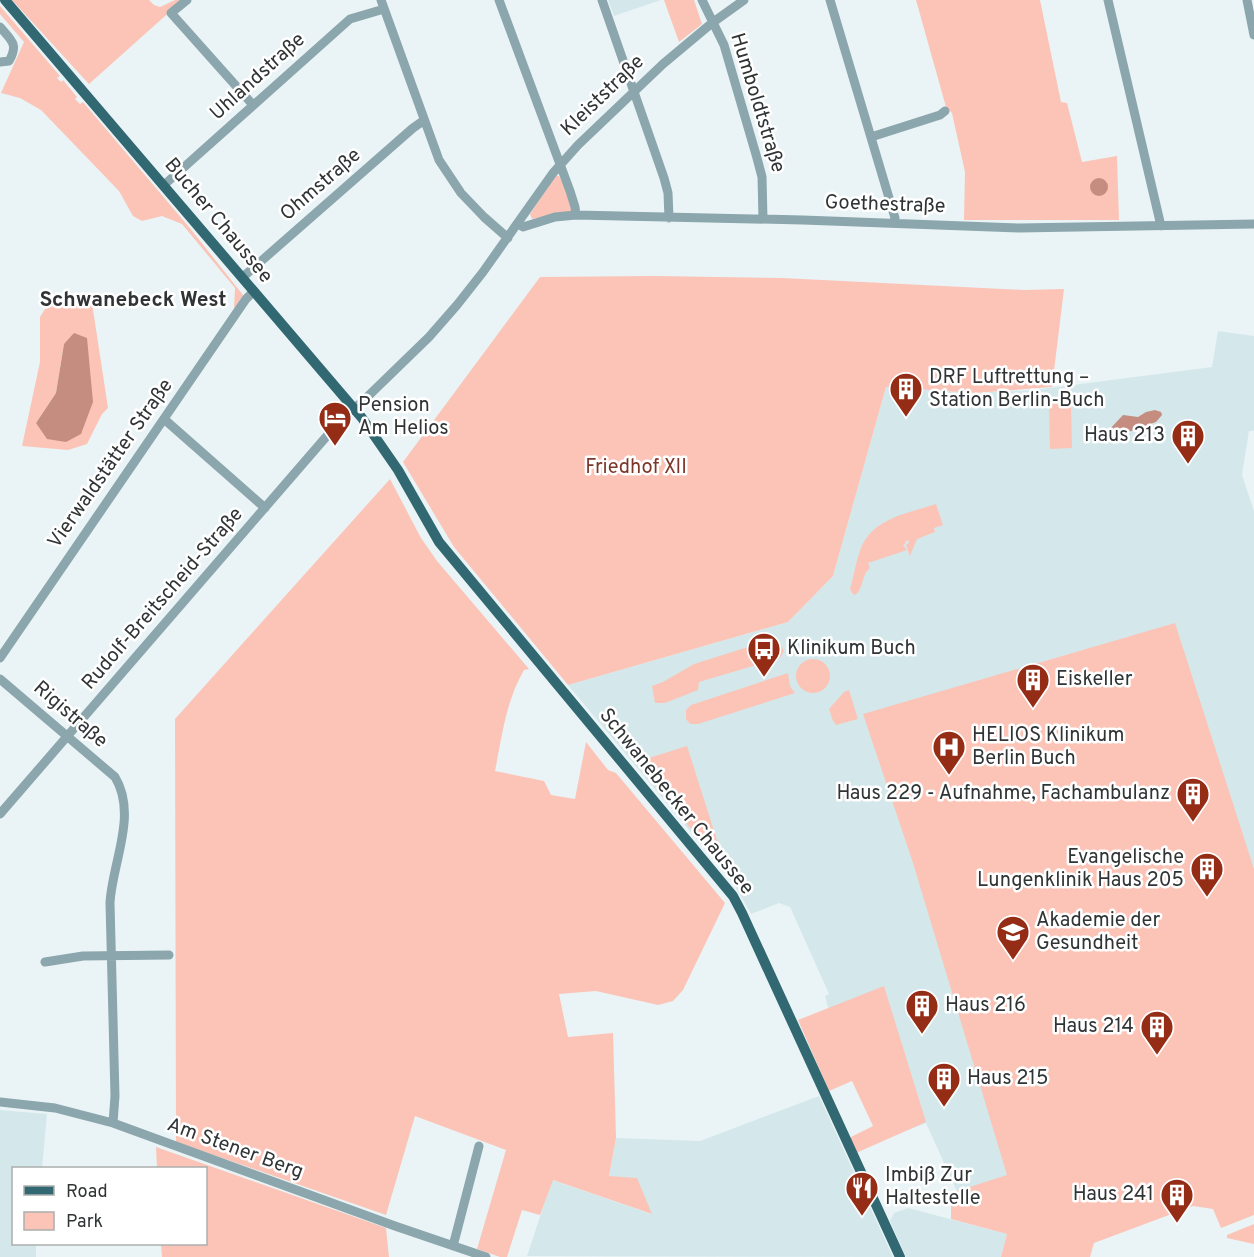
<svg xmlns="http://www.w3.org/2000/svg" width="1254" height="1257" viewBox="0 0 1254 1257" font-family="Overpass,sans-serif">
	<rect width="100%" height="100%" fill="#eaf4f6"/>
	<path fill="#d4e8eb" d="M608 0H661L614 16Z
		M1218 331 1254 336V431H1249L1242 475 1254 511V1105L959 1196 926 1123 888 1138 828 1007 825 996 829 994 790 907 779 903 751 914 735 886 720 867 568 685 788 622 833 576 886 387 975 393 1034 390 1212 367Z
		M819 1096 893 1257 527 1256 552 1180 651 1214 609 1176 616 1138 700 1141Z
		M0 1110 47 1114 42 1168H14V1244H36V1257H0Z
		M908 1208 1007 1234 1001 1257H906L890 1221 894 1213Z"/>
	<path fill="#fbc4b7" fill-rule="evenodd" d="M12 0H149L154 5 160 7 175 0H183L89 84Z
		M664 0H694L702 24 679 42Z
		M916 0H1040L1061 102 1067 103 1082 162 1117 156 1119 220H964L965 172 952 113 946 107Z
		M0 6 60 76 57 78 61 82 63 80 77 97 75 99 80 104 83 102 189 227 243 295 234 309 235 288 182 224 162 216 142 221 133 216 119 191 41 110 20 98 1 93 24 42 0 14Z
		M556 176H559L564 184 574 213 557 214 532 219 530 214Z
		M656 276 782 278 1024 290 1064 289 1052 387 975 393 886 387 833 576 788 622 568 685 454 547 403 462 540 277Z
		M92 303 108 408 102 414 87 444 68 450 22 446 40 362V317L45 309 52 306ZM64 344 66 442 36 423 56 393Z
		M1049 404H1071L1072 448 1050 449Z
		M390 479 421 538 437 561 529 669 524 670C506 701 502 736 495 771L544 781 551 795 575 799 586 742 608 770 616 773 725 903 683 990 673 1001 658 1005 596 991 559 994 568 1037 613 1033 616 1138 609 1176 637 1178 652 1214 553 1180 540 1215 522 1210 507 1257H500L477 1249 506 1150 415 1116 386 1215 176 1142 175 719Z
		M936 504 943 525 934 528 935 532 917 539 910 556 906 545 909 543 908 540 905 542V544L903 545 907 550 868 563 870 568C861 575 864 589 855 595L852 593 850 589C854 576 856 561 861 548 873 518 909 513 936 504Z
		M1175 623 1254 869V1215L1221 1228 1213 1209 1193 1206 1094 1243 1090 1257H1001L1007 1234 951 1219V1193L1007 1175 913 863 863 714Z
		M777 638 784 651 780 658 699 682 698 690 665 703H655L652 686 663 682 694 664Z
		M796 676a17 17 0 1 1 34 0a17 17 0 1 1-34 0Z
		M788 673 790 686 795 693 698 724H690L686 719V710L691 705Z
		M849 690 858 719 836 725 833 721 829 709 844 692Z
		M687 746 722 856 716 859 642 770 649 758Z
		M884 986 926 1122 856 1153 849 1138 873 1126 852 1081 829 1091 798 1020Z
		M156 1147 386 1228 389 1257H162L161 1244H206V1168H157Z
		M1254 1224V1244L1227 1238V1235Z"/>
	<path fill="#c48d80" d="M1090 187a9 9 0 1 1 18 0a9 9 0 1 1-18 0Z
		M74 333 87 338 93 402 81 434 66 442 47 439 36 423 56 393 64 344Z
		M1155 410 1161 412 1162 415 1156 422 1112 438 1108 437 1109 430 1123 415 1138 417 1146 412Z"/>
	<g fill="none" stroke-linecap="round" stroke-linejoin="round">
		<path stroke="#8ba6ac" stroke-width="9" d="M187 0 171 13 253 105
			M381 0 439 160 461 193 484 217 508 238
			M499 0 570 191 575 207 576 215
			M602 0 664 178 668 193 669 218
			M702 0 724 45 757 158 762 177 763 219
			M830 0 895 218V223
			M1108 0 1161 226
			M1247 0 1254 35
			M0 27C11 40 19 44 9 61L0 62
			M871 137 940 115 945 111
			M164 185 350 19 384 9
			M518 224 523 227 555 217 576 215 803 220 1019 228 1254 224
			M243 277 413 128 423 121
			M164 419 265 508
			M0 658 246 299 254 291
			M0 679 115 777C138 815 112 863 110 903L115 1096 113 1123
			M0 814 345 415 362 402 429 337 457 305 483 272 553 173 578 145 663 64 712 23 744 0
			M45 962 83 956 169 955
			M0 1102 55 1108 113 1123 395 1226 486 1257
			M453 1246 479 1146"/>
		<path stroke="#316872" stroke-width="10" d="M5 0 362 418 398 470 439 542 733 896 742 913 900 1257"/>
	</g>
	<defs>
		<g id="building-pin" transform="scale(1.725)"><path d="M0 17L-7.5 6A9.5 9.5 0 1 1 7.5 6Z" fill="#952d16" stroke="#fff"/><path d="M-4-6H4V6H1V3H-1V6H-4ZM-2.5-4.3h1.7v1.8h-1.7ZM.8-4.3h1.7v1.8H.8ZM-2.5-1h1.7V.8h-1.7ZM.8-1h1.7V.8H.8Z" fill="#fff"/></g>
		<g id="hotel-pin" transform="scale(1.725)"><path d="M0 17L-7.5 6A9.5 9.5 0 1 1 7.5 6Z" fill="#952d16" stroke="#fff"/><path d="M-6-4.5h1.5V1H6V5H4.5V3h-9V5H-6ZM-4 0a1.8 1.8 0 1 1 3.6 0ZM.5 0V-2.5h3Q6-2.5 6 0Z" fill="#fff"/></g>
		<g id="bus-pin" transform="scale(1.725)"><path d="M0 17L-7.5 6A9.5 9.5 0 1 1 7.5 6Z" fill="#952d16" stroke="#fff"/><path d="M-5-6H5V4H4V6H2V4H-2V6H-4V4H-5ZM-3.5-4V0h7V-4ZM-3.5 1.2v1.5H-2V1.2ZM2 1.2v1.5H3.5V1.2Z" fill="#fff"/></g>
		<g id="hospital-pin" transform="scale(1.725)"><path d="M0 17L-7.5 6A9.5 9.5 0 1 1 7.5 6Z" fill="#952d16" stroke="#fff"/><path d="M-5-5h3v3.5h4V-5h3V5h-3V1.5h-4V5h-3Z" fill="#fff"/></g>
		<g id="school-pin" transform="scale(1.725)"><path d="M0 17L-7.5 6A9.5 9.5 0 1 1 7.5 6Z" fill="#952d16" stroke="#fff"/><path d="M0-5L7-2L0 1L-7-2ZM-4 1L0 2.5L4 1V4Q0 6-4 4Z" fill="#fff"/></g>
		<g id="restaurant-pin" transform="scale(1.725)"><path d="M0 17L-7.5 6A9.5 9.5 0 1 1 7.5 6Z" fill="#952d16" stroke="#fff"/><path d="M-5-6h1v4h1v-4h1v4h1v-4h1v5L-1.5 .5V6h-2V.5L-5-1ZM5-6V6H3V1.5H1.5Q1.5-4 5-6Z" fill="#fff"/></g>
	</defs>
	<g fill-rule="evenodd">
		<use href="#building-pin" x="906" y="389"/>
		<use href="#hotel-pin" x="335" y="418"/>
		<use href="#building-pin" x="1188" y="436"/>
		<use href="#bus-pin" x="764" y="649"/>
		<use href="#building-pin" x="1033" y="680"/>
		<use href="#hospital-pin" x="949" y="747"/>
		<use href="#building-pin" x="1193" y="794"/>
		<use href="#building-pin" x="1207" y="869"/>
		<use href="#school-pin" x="1013" y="932"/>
		<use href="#building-pin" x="922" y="1006"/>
		<use href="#building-pin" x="1157" y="1027"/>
		<use href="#building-pin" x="944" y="1079"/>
		<use href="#restaurant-pin" x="862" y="1188"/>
		<use href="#building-pin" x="1177" y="1195"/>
	</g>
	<g text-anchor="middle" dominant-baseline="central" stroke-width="5" stroke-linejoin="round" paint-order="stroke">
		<g font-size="20" fill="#303435" stroke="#fff">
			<text transform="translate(258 77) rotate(-42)">Uhlandstraße</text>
			<text transform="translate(603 96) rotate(-44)">Kleiststraße</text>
			<text transform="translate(757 103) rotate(73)">Humboldtstraße</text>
			<text transform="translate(321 185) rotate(-41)">Ohmstraße</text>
			<text transform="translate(885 205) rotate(2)">Goethestraße</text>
			<text transform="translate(218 221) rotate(50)">Bucher Chaussee</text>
			<text transform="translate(111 464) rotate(-55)">Vierwaldstätter Straße</text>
			<text transform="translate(163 599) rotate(-49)">Rudolf-Breitscheid-Straße</text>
			<text transform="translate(70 715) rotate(41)">Rigistraße</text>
			<text transform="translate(676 802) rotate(51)">Schwanebecker Chaussee</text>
			<text transform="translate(235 1149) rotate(20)">Am Stener Berg</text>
		</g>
		<g font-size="20" fill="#303435" stroke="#fff" text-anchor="start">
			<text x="929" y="378">DRF Luftrettung –<tspan x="929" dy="23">Station Berlin-Buch</tspan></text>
			<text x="358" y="406">Pension<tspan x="358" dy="23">Am Helios</tspan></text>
			<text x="1165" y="436" text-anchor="end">Haus 213</text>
			<text x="787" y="649">Klinikum Buch</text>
			<text x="1056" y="680">Eiskeller</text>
			<text x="972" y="736">HELIOS Klinikum<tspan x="972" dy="23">Berlin Buch</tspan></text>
			<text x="1170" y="794" text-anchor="end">Haus 229 - Aufnahme, Fachambulanz</text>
			<text x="1184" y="858" text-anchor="end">Evangelische<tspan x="1184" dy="23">Lungenklinik Haus 205</tspan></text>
			<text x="1036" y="921">Akademie der<tspan x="1036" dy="23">Gesundheit</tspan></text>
			<text x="945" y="1006">Haus 216</text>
			<text x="1134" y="1027" text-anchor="end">Haus 214</text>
			<text x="967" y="1079">Haus 215</text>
			<text x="885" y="1176">Imbiß Zur<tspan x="885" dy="23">Haltestelle</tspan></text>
			<text x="1154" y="1195" text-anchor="end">Haus 241</text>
		</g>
		<g font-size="20" fill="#7c3728" stroke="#fff">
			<text x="636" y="468">Friedhof XII</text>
		</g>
		<g font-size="21" font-weight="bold" fill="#303435" stroke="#fff">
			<text x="133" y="300">Schwanebeck West</text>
		</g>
	</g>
	<rect x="12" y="1167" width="195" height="78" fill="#ffffff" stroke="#acaeae" stroke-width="1.5"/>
	<rect x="24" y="1186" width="30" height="9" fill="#316872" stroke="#acaeae" stroke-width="1.5"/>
	<text x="66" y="1197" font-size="18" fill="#303435">Road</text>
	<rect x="24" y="1212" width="30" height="18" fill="#fbc4b7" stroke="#acaeae" stroke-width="1.5"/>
	<text x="66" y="1227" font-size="18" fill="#303435">Park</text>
</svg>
